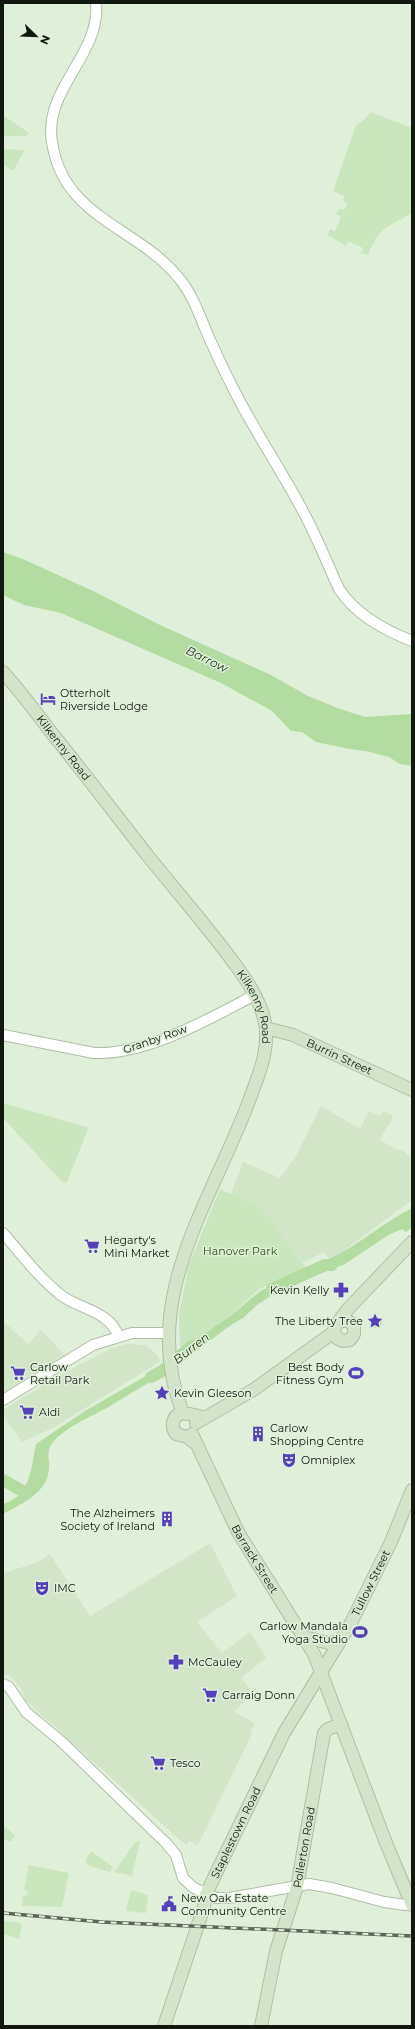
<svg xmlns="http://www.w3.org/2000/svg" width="415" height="2029" viewBox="0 0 415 2029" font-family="Montserrat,sans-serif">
	<rect width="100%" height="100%" fill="#e0efda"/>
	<path fill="#d2e5c9" d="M321 1106 360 1129 369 1111 379 1116 383 1111 393 1116 389 1126H387L380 1140 396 1149 403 1150 408 1156 412 1154V1200L338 1255 330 1260 324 1252 303 1263 288 1246 231 1194 243 1162 280 1178 296 1156Z
		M3 1321 28 1344 41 1330 65 1355 3 1392Z
		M126 1344 146 1345 155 1353 159 1358V1362L53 1428 22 1442 3 1415V1410L46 1383 109 1349Z
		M210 1543 237 1596 197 1622 222 1653 250 1632 266 1658 241 1678 250 1689V1696L234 1712 255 1723 250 1733 252 1734 198 1845 189 1841 187 1845 182 1842 25 1700 21 1688 10 1676 3 1674V1573L36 1563 50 1554 90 1616Z"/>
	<path fill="#cbe6be" d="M371 112 412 128V213C387 228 380 226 368 255L361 253 363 248 348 241 346 246 328 235 330 229 335 231 341 217 336 214 339 209H345L347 204 343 200 344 196 333 191 356 125 362 122Z
		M3 115 29 133 27 136H3Z
		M3 149 25 150 13 171 3 164Z
		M3 1103 87 1127 88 1129 67 1182H62L3 1118Z
		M220 1189 261 1207 306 1268 259 1289 229 1317 180 1350 179 1315 189 1264Z
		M3 1826 15 1835 11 1841H8L3 1838Z
		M136 1841H140L132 1876 114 1872Z
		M91 1851 113 1867 110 1872 90 1866 86 1863V1859Z
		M29 1865 69 1873 62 1907 22 1906 23 1896H27L28 1891 24 1890Z
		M131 1890 148 1895 146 1913 126 1911Z
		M3 1921 22 1923 19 1939 3 1934Z"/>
	<path fill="#b4dca0" d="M3 552 25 560 93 591 160 625 271 675 308 696 340 709 365 717 412 714V766L400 764 389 757 366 751 349 749 316 742 302 732 291 731 272 711 221 683 61 613 24 605 3 595Z
		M412 1208V1228L405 1232 403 1229 390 1234 345 1264 320 1274 317 1264C350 1253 380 1224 412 1208Z
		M284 1279 288 1287 275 1293 257 1305 243 1318 231 1325 181 1362 180 1350 229 1317 259 1292Z
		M370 1322a6 6 0 1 1 12 0a6 6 0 1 1-12 0Z
		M164 1364 165 1373C146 1384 128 1395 110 1406 93 1416 62 1428 51 1445 46 1453 50 1460 49 1468 48 1493 21 1504 3 1514V1504C31 1496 31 1467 36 1444L85 1411 156 1370Z"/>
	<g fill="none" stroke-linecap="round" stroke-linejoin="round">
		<path stroke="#b4dca0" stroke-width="12" d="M272 1289 325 1265H332
			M151 1377 162 1371 192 1346
			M3 1480 26 1493"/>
		<g stroke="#b0bea9" stroke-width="12">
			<path id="tertiary" d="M96 3C101 55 43 89 52 142 63 218 136 226 178 277 192 293 199 314 207 333 215 351 223 369 232 386 254 431 283 472 306 517 318 540 328 565 339 589 356 615 384 630 412 641
				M3 1035 94 1053C148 1055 208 1019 255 995
				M3 1233C22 1255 39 1278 62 1296 80 1309 111 1312 118 1336
				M3 1400 93 1345 132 1333H168
				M3 1684 9 1687 26 1712 63 1743 166 1843 176 1855 183 1878 194 1888 216 1898H229L309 1884 332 1888 384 1902 405 1905 411 1904"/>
		</g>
		<g stroke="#b0bea9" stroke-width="14">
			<g id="secondary">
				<path id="s1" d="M3 672C20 691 35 711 51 732 84 773 116 815 148 856 177 892 207 926 234 963 247 980 261 1001 265 1023 270 1051 258 1076 249 1101 211 1203 138 1300 183 1413"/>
				<path id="s2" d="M266 1028 293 1035 412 1090"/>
				<path d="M339 1322 346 1320 354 1325V1334L350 1340 343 1341 338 1339 334 1332 335 1326 348 1309 412 1242"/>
				<path d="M196 1423 253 1390 334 1332"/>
				<path id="s3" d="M192 1434 238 1532 314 1654 386 1843 412 1905"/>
				<path d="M195 1443 187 1437 176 1434C173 1430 172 1427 173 1422 177 1407 194 1416 203 1417"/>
				<path d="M304 1637 329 1643 340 1641"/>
				<path id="s4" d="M164 2026 204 1907 206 1894 284 1733 351 1623 391 1542 412 1490"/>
				<path id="s5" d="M261 2026 276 1951 297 1887 324 1733 328 1729 341 1724"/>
			</g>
		</g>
		<use href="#tertiary" stroke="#fff" stroke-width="10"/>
		<use href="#secondary" stroke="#d4e4ca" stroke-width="12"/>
		<g stroke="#5d6559" stroke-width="3.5">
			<path id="rail" d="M3 1913 102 1922 412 1936"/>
		</g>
		<use href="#rail" stroke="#e0efda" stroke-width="2" stroke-dasharray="6" stroke-linecap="butt"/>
	</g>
	<defs>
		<g id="hotel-bare" transform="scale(1.2)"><path d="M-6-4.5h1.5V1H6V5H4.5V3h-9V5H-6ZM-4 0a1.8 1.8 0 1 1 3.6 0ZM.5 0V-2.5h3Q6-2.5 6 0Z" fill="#5640b8" stroke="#e0efda" stroke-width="2.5" paint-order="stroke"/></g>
		<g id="supermarket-bare" transform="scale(1.2)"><path d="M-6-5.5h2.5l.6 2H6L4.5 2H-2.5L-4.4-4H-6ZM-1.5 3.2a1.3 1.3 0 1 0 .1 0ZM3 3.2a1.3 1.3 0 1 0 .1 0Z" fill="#5640b8" stroke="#e0efda" stroke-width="2.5" paint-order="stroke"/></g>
		<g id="pharmacy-bare" transform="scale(1.2)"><path d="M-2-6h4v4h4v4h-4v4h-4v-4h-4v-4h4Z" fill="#5640b8" stroke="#e0efda" stroke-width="2.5" paint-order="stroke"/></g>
		<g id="sight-bare" transform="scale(1.2)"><path d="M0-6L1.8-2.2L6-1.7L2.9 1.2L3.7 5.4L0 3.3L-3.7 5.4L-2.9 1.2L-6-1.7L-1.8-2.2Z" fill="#5640b8" stroke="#e0efda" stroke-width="2.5" paint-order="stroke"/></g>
		<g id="stadium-bare" transform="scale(1.2)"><path d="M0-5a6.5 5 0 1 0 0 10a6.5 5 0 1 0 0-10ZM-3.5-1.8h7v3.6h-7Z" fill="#5640b8" stroke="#e0efda" stroke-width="2.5" paint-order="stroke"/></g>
		<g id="building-bare" transform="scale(1.2)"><path d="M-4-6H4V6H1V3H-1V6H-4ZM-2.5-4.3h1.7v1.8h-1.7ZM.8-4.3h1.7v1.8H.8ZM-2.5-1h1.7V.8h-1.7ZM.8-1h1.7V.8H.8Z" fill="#5640b8" stroke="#e0efda" stroke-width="2.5" paint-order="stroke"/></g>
		<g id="theatre-bare" transform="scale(1.2)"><path d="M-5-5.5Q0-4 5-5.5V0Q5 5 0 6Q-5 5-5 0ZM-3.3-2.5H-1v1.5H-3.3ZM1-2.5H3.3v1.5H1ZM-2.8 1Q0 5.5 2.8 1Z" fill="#5640b8" stroke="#e0efda" stroke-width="2.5" paint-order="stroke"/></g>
		<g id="civic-bare" transform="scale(1.2)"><path d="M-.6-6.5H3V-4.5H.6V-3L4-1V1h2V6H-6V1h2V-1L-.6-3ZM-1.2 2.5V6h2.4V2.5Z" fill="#5640b8" stroke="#e0efda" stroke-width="2.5" paint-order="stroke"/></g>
	</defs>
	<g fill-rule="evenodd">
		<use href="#hotel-bare" x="48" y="699"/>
		<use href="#supermarket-bare" x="92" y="1246"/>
		<use href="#pharmacy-bare" x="341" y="1290"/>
		<use href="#sight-bare" x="375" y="1321"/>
		<use href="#supermarket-bare" x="18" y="1373"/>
		<use href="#stadium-bare" x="356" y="1373"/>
		<use href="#sight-bare" x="162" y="1393"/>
		<use href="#supermarket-bare" x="27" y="1412"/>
		<use href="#building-bare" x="258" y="1434"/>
		<use href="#theatre-bare" x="289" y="1460"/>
		<use href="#building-bare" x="167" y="1519"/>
		<use href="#theatre-bare" x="42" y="1588"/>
		<use href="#stadium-bare" x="360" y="1632"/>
		<use href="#pharmacy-bare" x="176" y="1662"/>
		<use href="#supermarket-bare" x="210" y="1695"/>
		<use href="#supermarket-bare" x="158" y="1763"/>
		<use href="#civic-bare" x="169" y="1904"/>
	</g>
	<g text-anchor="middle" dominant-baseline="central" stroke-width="3" stroke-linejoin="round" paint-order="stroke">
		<g font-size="11" fill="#121710" stroke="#e0efda" text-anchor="start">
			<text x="60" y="693">Otterholt<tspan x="60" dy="13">Riverside Lodge</tspan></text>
			<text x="104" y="1240">Hegarty's<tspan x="104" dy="13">Mini Market</tspan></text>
			<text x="329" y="1290" text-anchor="end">Kevin Kelly</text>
			<text x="363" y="1321" text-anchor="end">The Liberty Tree</text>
			<text x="30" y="1367">Carlow<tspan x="30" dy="13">Retail Park</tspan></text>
			<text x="344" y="1367" text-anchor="end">Best Body<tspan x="344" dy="13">Fitness Gym</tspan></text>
			<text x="174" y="1393">Kevin Gleeson</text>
			<text x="39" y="1412">Aldi</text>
			<text x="270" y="1428">Carlow<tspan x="270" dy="13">Shopping Centre</tspan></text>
			<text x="301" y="1460">Omniplex</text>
			<text x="155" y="1513" text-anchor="end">The Alzheimers<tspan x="155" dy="13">Society of Ireland</tspan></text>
			<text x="54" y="1588">IMC</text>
			<text x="348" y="1626" text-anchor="end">Carlow Mandala<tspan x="348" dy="13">Yoga Studio</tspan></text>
			<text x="188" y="1662">McCauley</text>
			<text x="222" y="1695">Carraig Donn</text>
			<text x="170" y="1763">Tesco</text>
			<text x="181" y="1898">New Oak Estate<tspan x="181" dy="13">Community Centre</tspan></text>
		</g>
		<g font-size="11" fill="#121710" stroke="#e0efda">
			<text stroke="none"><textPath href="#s1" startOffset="97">Kilkenny Road</textPath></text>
			<text stroke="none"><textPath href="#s1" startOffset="421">Kilkenny Road</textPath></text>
			<text transform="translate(155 1039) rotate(-19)">Granby Row</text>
			<text stroke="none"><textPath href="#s2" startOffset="79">Burrin Street</textPath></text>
			<text stroke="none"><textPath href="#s3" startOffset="140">Barrack Street</textPath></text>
			<text stroke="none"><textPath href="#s4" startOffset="491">Tullow Street</textPath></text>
			<text stroke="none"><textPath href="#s4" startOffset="207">Staplestown Road</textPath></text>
			<text stroke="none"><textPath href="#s5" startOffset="184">Pollerton Road</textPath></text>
		</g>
		<g font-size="11" fill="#2c5115" stroke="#e0efda">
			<text x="240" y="1251">Hanover Park</text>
		</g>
		<g font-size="12" font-style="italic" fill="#1a340a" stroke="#e0efda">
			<text transform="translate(207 659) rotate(26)">Barrow</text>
			<text transform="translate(191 1348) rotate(-38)">Burren</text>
		</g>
	</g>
	<rect width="415" height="2029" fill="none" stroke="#121710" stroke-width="8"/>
	<g transform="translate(36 36) rotate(113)" stroke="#e0efda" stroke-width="3" paint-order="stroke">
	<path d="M0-3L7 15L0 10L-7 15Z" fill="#121710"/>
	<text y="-6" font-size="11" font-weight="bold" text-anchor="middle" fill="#121710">N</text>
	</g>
</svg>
